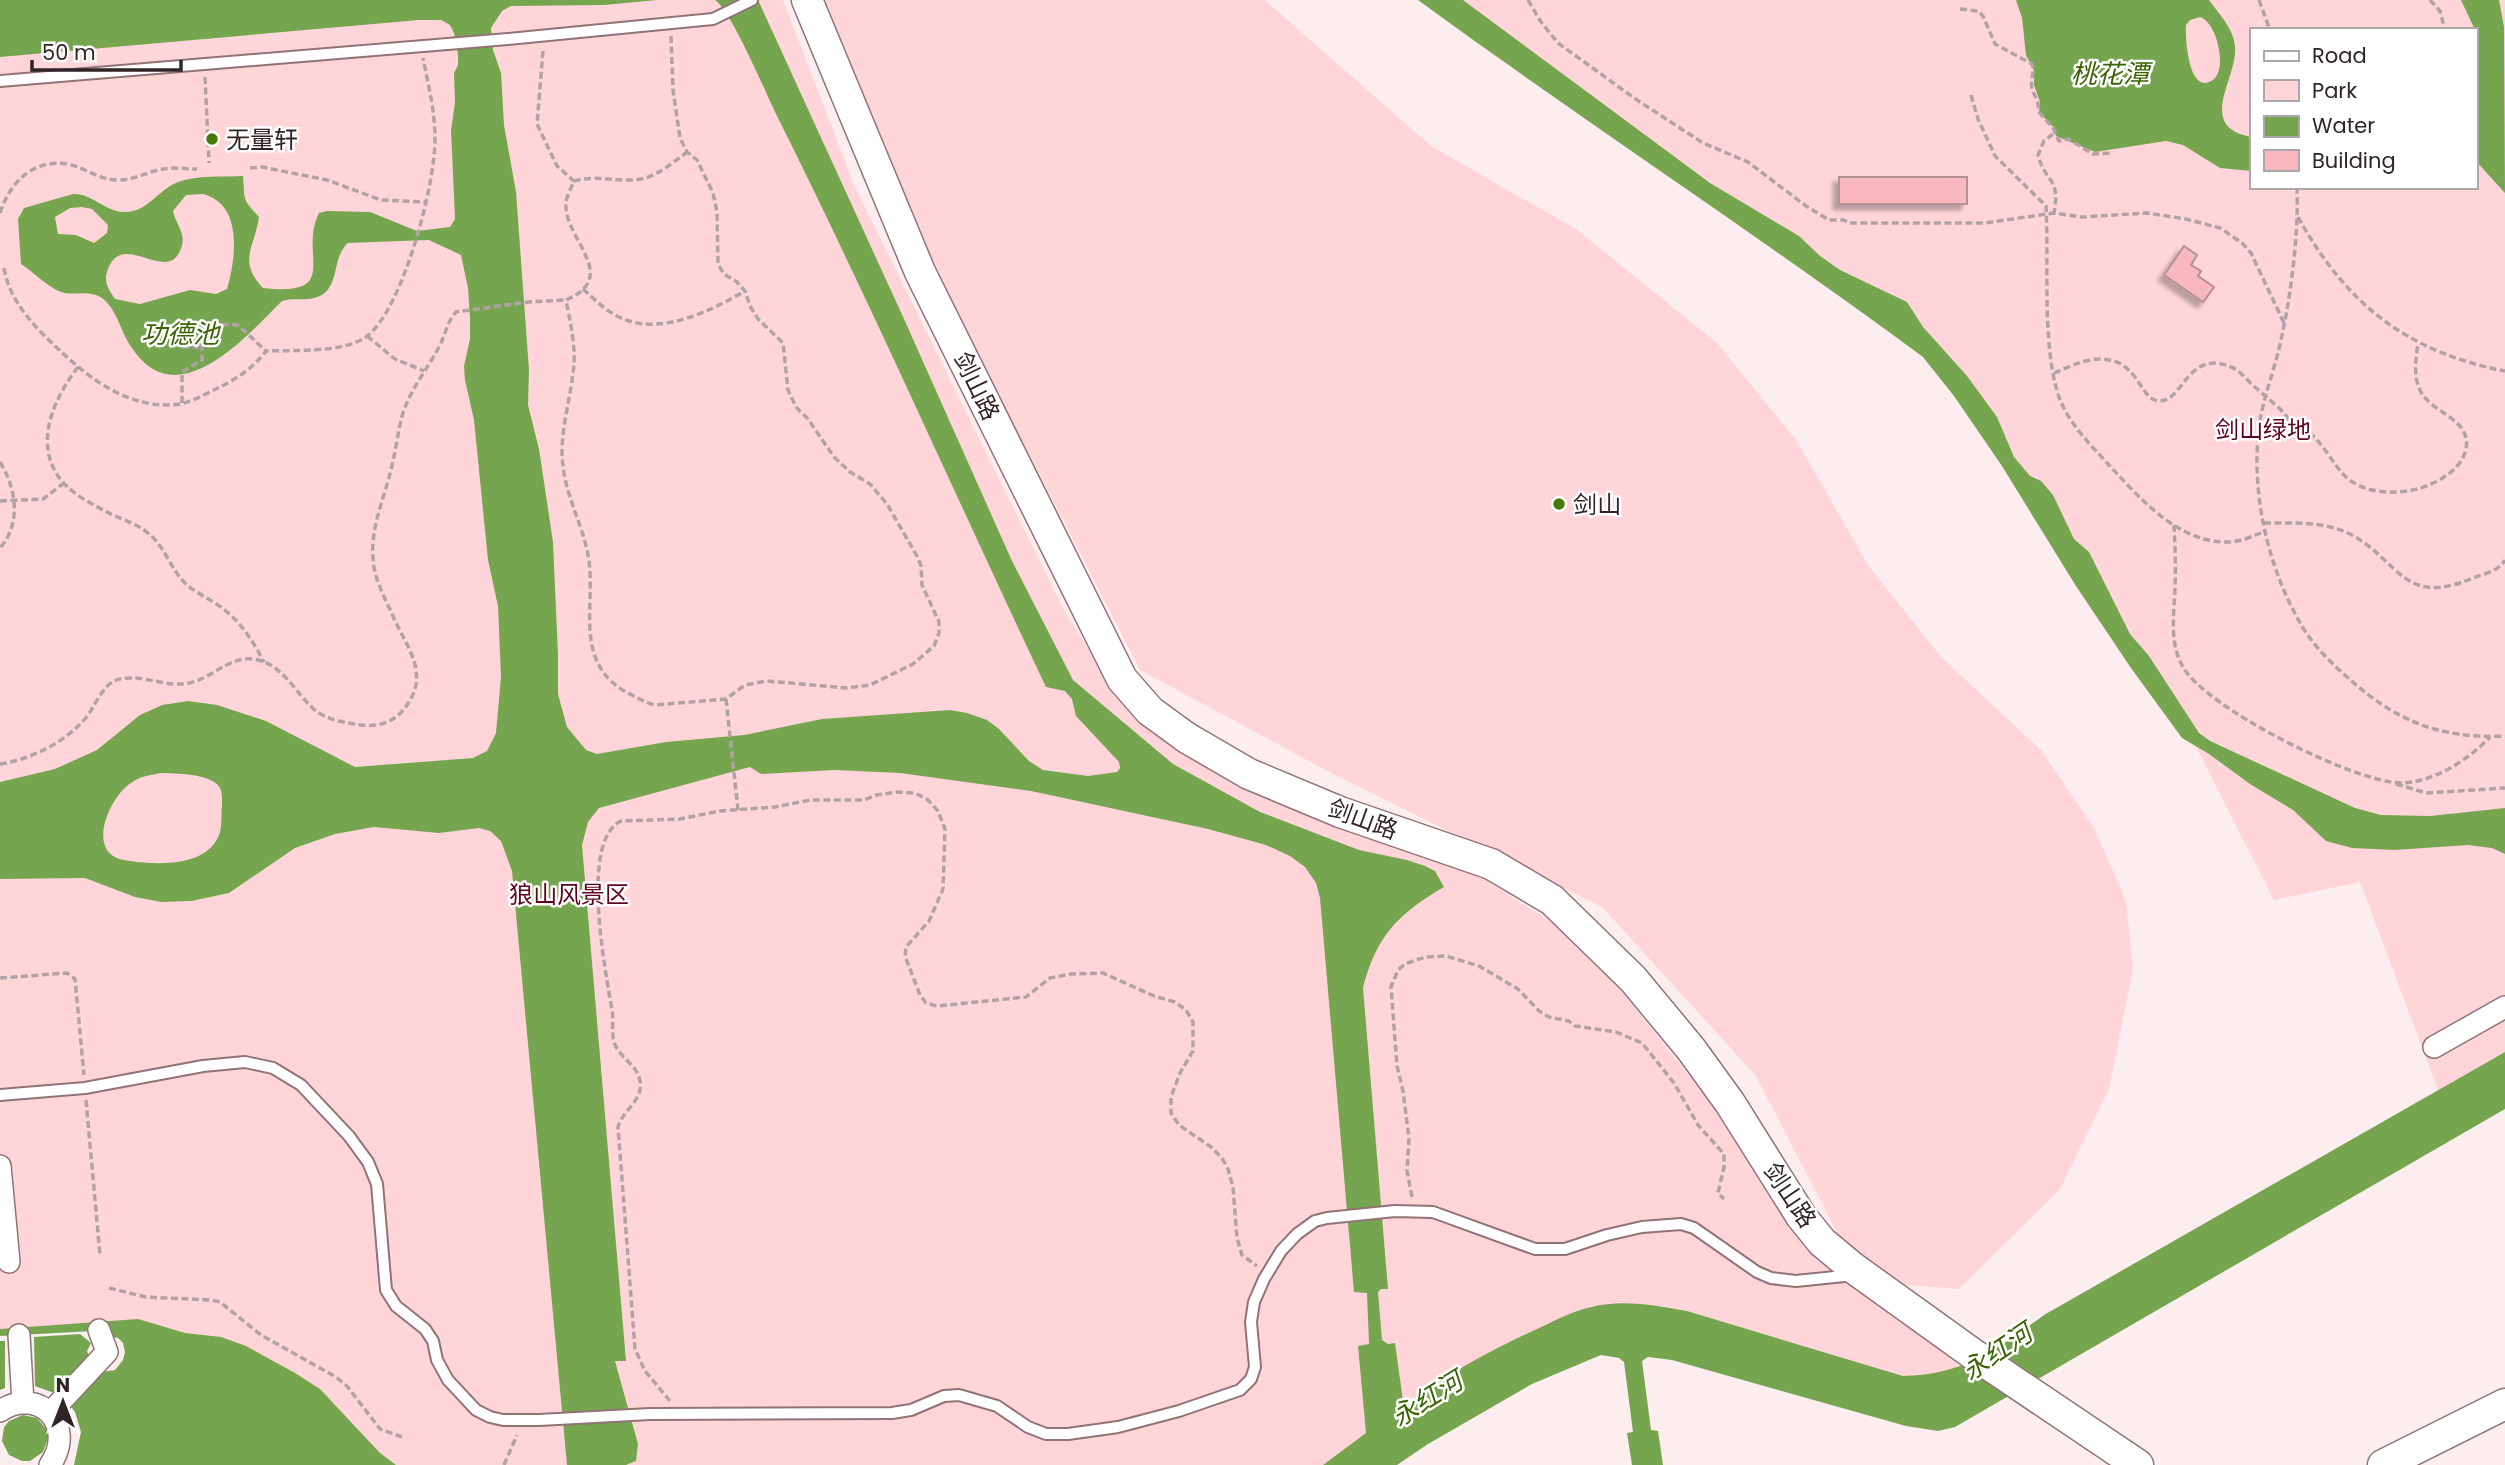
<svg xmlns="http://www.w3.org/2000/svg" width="2505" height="1465" viewBox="0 0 2505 1465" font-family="Poppins,'Noto Sans SC',sans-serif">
	<defs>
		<filter id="shadow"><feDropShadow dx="-5.5" dy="5.5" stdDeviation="2" flood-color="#0004"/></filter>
	</defs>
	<rect width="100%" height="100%" fill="#fcedef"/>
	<path fill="#ffd5d9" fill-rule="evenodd" d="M0 0H783L854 185 1064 610 1109 682 1152 728 1464 867 1550 921 1613 981 1708 1099 1773 1202 1832 1270 1919 1332 1960 1367 1926 1376H1903L1687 1311 1664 1306H1592L1559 1319 1512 1341 1435 1384 1323 1465H0Z
		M821 0H1265L1431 146 1576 229 1717 343 1796 440 1868 565 1941 657 2041 750 2094 828 2126 901 2133 969 2109 1089 2060 1189 1959 1289 1905 1285 1843 1244 1756 1076 1602 907 1335 775 1140 670 929 259Z
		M1418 0H2505V1052L2438 1090 2360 882 2274 900 2195 745 2182 738 2131 668 2076 586 2002 466 1954 396 1923 357C1757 235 1585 122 1418 0ZM2251 30H2475V187H2251Z"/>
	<path fill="#75a64f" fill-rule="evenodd" d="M0 0H657L604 5 511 6 502 11 491 28 493 50 501 73 504 125 516 192 529 370 528 405 539 449 553 542 558 655V694L567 727 586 750 597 754 666 742 744 735 822 719 950 710 967 713 987 720 999 729 1029 761 1043 770 1088 776 1117 772 1120 768 1119 762 1076 716 1072 699 1065 691 1046 687C956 497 871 304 777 116 766 94 731 10 715 0H758L904 319 1012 561 1073 680 1173 764 1260 812 1359 850 1407 860 1425 866 1435 871 1444 887C1399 913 1376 936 1363 988L1388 1289H1381L1378 1292 1382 1340 1388 1344 1395 1343 1403 1401H1412C1450 1372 1493 1349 1537 1329 1554 1321 1573 1311 1591 1307 1621 1299 1657 1305 1687 1311L1903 1376C1961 1376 1998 1349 2044 1315L2505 1052V1109L1955 1427 1938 1431 1906 1426 1672 1360 1648 1357 1642 1361 1651 1430 1658 1431 1663 1465H1632L1627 1433 1633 1432 1624 1362 1619 1358 1601 1355 1532 1384 1428 1444 1397 1465H1323L1366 1433 1358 1346 1369 1344 1367 1293 1354 1292 1320 898 1316 883 1305 867 1290 856 1266 845 1208 829 1031 791 900 773 834 770 761 774 750 767 599 808 588 822 582 845 626 1361H615L638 1444 636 1461 626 1465H567L512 871 501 841 490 831 479 828 439 833 374 827 335 834 295 848 229 893 191 901 161 902 135 897 85 878 0 879V782L55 769 97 750 140 715 162 705 188 701 217 705 266 721 355 767 473 758 487 751 496 733 501 677 498 606 488 560 474 420 465 380 464 366 470 339V318L468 288 461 255 429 240 348 243C332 256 340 286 320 296 307 302 295 297 282 301 245 338 177 416 132 348 121 333 117 309 102 298 90 290 77 295 65 293 50 290 34 272 21 264L18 219 24 208 73 194C91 193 105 211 123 212 148 213 157 190 178 182 198 175 222 177 243 176 245 202 242 198 259 217 255 247 237 261 263 288 343 297 298 255 319 213L327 211 370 212 417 231 450 227 455 219 451 130 455 103 454 73 458 65V55L454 33 450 25 441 20H419L0 57ZM203 194C243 204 236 258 227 289L216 294 190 290 140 304 115 299C108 289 103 281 108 269 122 231 164 281 179 253 189 235 176 226 173 211L186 195ZM82 207 92 209 108 225 107 233 94 243 76 235 58 234 55 217 70 208ZM161 773C179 774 199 773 214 782 223 787 222 796 222 805 221 814 222 824 220 832 209 869 153 865 124 860 85 853 109 797 131 783 140 776 151 775 161 773Z
		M1418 0H1463L1710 183 1799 236 1820 256 1840 270 1907 302 1923 327 1967 376 1997 417 2014 457 2030 476 2041 481 2053 495 2074 539 2089 552 2130 634 2149 656 2199 733 2210 741 2355 808 2381 815 2430 816 2505 808V854L2492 848 2468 845 2395 850 2352 848 2326 841 2293 810 2250 784 2209 754 2182 738 2131 668 2076 586 2002 466 1954 396 1923 357C1757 234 1585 122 1418 0Z
		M2016 0H2209C2219 14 2234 29 2235 47 2238 78 2195 126 2251 137V171L2220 168 2183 145 2166 141 2095 152 2056 136 2053 127 2039 112 2040 102 2034 85V71L2026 55 2022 18ZM2200 17C2217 22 2228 69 2213 80 2188 97 2185 36 2186 25L2190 20Z
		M2461 0H2499L2504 27 2505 193 2475 160V30Z
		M138 1319 185 1333 221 1337 246 1346 295 1373 320 1389 380 1453 396 1465H0V1329Z"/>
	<path fill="#fcedef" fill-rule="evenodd" d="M112 1330V1337L118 1338 123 1343 125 1352 123 1360 115 1370 101 1372 70 1405 75 1412 81 1432 74 1465H0V1390L5 1388V1341H0V1336ZM80 1334 91 1343 87 1351 89 1356 54 1393 35 1386 34 1337ZM23 1415 37 1418 47 1430 48 1438 43 1452 30 1461H22L9 1455 2 1441 4 1427 9 1421Z"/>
	<path fill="#f9b7bf" stroke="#b19194" stroke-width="2" filter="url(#shadow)" d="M1839 177H1967V204H1839Z
		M2184 246 2197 255 2191 265 2201 271 2198 276 2214 287 2203 302 2164 275Z"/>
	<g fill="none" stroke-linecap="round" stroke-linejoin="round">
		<g stroke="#917376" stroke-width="14">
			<path id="lane" d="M0 81 508 39 713 19 752 0
				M0 1095 85 1088 203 1066 245 1062 273 1068 301 1085 349 1136 368 1162 377 1184 386 1290 396 1306 425 1329 433 1341 437 1360 448 1380 476 1410 490 1417 503 1420H539L650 1414 892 1413 911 1410 944 1396 959 1395 997 1406 1028 1427 1046 1434H1068L1118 1427 1179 1411 1240 1390 1251 1379 1255 1367 1251 1322 1254 1302 1264 1279 1281 1251 1297 1234 1315 1221 1327 1218 1395 1211 1433 1212 1535 1249H1565L1607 1235 1642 1227 1681 1224 1694 1228 1757 1272 1771 1278 1796 1281 1854 1275"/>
		</g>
		<g stroke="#917376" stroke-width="24">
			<path id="street" d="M2434 1047 2505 1007
				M0 1166 9 1262
				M19 1335 23 1403
				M0 1411C40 1385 77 1426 50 1465
				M50 1413 107 1352 99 1330"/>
		</g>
		<g stroke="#917376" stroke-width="33">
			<path id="secondary" d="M807 0 920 272 1122 679 1150 711 1187 738 1249 774 1340 812 1491 864 1552 900 1633 979 1691 1049 1730 1103 1801 1216 1822 1242 1852 1267 1973 1354 2138 1465
				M2383 1465 2505 1404"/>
		</g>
		<path stroke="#b1a3a5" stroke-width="3.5" stroke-dasharray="7 3.5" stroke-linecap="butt" d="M1528 0 1541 22 1558 43 1637 100 1703 143 1748 162 1806 206 1829 220H1844L1849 223H1985L2054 213 2082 217 2147 213 2186 219 2220 228 2242 243 2251 253 2284 323
			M2259 0 2270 30
			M2430 0 2440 11 2445 30
			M1960 9 1978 11 1983 16 1995 44 2032 64C2035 73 2030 80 2032 88 2034 97 2040 101 2038 111L2053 128 2059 141 2068 139 2093 154 2112 153
			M671 36 673 90 680 138 687 152 697 160 713 193 717 212 718 264 724 274 737 282 745 291 750 306 758 319 783 343 788 390 796 407 808 419 834 457 850 472 870 484 887 504 917 556 921 566 922 585 939 622V633L934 646 913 664 870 685 847 688 767 681 745 685 726 699 655 705C644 702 636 697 626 692 574 662 595 609 589 561 584 524 563 495 562 453 562 423 572 393 574 363 575 342 570 321 566 300 620 277 567 241 566 207 565 198 571 189 574 181 596 175 613 181 634 180 654 179 671 164 687 152
			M543 51 537 124 557 166 574 181
			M205 77 209 163
			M1971 95 1978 119 1995 156 2046 206C2049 263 2042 337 2057 391 2066 421 2088 442 2108 464 2140 498 2178 544 2230 542 2242 541 2254 536 2265 531
			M2053 134 2044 141 2038 155C2045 183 2061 177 2054 213
			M250 168 262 167 327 180 381 200 426 202
			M2297 187C2299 231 2291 296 2281 340 2275 369 2263 397 2259 427 2251 492 2267 564 2299 621 2310 642 2329 661 2347 677 2396 721 2439 739 2505 736
			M0 213C10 182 33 159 67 164 85 167 98 180 118 180 136 180 148 171 164 169 174 167 186 169 197 169
			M2298 217C2346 304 2407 352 2505 371
			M4 268C9 299 31 323 53 344 87 377 129 411 180 404 194 401 207 393 220 387 238 378 254 367 266 351 294 350 343 353 366 337 403 310 436 182 435 138 435 111 428 84 423 58
			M583 289C594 299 604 309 617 316 658 338 710 311 745 291
			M367 336 395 359 424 371
			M182 347H202
			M78 367C55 397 34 440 58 476 68 491 89 503 105 511 119 519 135 522 148 533 165 546 170 569 186 584 197 594 211 599 222 608 241 622 253 641 264 662
			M2054 373C2069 367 2084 359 2100 359 2141 359 2139 403 2161 401 2184 399 2188 349 2231 367 2240 370 2247 381 2255 387 2264 395 2274 403 2283 412 2287 416 2291 425 2296 428 2302 432 2309 431 2315 438 2327 450 2335 467 2348 479 2370 496 2405 495 2429 485 2445 478 2462 467 2466 449 2472 418 2431 414 2420 390 2413 376 2416 358 2418 343
			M182 403V372L202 360V333L210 324 238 325 266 351
			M0 462C16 488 22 523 0 548
			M0 501 43 499 64 483
			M2264 523C2293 523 2324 521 2350 534 2400 560 2402 608 2473 578 2484 574 2499 571 2505 560
			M2174 525C2175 546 2176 568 2175 589 2174 615 2169 643 2183 667 2206 708 2355 783 2402 783 2434 782 2468 760 2490 737
			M726 699 738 810
			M0 764C31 759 62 744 83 721 95 709 102 682 120 679 143 674 166 688 189 683 211 679 228 657 252 659 283 662 295 694 316 711 328 720 346 723 361 725 377 727 393 723 403 710 433 675 406 647 392 614 384 596 374 578 373 559 370 523 388 491 394 456 398 439 399 421 406 405 415 383 430 365 440 345 446 333 447 322 456 312L528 302 565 300
			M2396 784 2426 793 2505 788
			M0 978 67 973 75 979 84 1075
			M86 1100 100 1255
			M1412 1197 1407 1171 1409 1138 1403 1091 1397 1066 1391 987 1398 970 1405 964 1425 957 1446 956 1479 966 1518 989 1539 1011 1549 1017 1569 1021 1575 1026 1616 1032 1642 1043 1674 1083 1698 1125 1724 1154V1167L1718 1193 1724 1199
			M109 1288 146 1297 212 1300 220 1302 261 1335 336 1377 347 1386 380 1429 402 1437
			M670 1401 645 1371 635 1349 618 1127C623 1109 643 1102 640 1081 638 1065 619 1058 614 1042 611 1032 614 1020 612 1010 606 973 579 841 621 821L680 819 720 811 775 807 811 800H864L877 795 898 792 915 793 928 800 938 811 945 829 943 889 929 921 906 947 905 956 920 995 926 1003 937 1006 1026 997 1050 978 1071 974 1103 973 1154 996 1175 1002 1186 1010 1193 1022V1051L1180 1073 1171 1097V1113L1179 1125 1211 1147 1222 1158 1228 1169 1233 1187 1237 1238 1242 1255 1257 1266
			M504 1465 517 1435"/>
		<use href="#lane" stroke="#fff" stroke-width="10"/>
		<use href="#street" stroke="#fff" stroke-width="21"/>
		<use href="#secondary" stroke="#fff" stroke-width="30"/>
	</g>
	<g fill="#467b0b" stroke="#fff" stroke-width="2.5">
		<circle cx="212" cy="139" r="7"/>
		<circle cx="1559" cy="504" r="7"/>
	</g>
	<g text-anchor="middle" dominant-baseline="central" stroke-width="5" stroke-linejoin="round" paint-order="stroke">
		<g font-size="24" fill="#302425" stroke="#fff" text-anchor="start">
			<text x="226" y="139">无量轩</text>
			<text x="1573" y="504">剑山</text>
		</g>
		<g font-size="24" fill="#302425" stroke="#fff">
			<text transform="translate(977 386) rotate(64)">剑山路</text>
			<text transform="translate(1363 819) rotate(20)">剑山路</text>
			<text transform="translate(1790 1195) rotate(56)">剑山路</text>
		</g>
		<g font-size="24" fill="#600020" stroke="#fff">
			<text x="2263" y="429">剑山绿地</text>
			<text x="569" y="894">狼山风景区</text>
		</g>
		<g font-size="26" font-style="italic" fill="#386402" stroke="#fff">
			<text x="2110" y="74">桃花潭</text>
			<text x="180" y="334">功德池</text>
			<text transform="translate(1997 1352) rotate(-34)">永红河</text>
			<text transform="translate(1427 1399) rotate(-32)">永红河</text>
		</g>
	</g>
	<rect x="2250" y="28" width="228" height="161" fill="#ffffff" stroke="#aca7a8" stroke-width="2"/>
	<rect x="2264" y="51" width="35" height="10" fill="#ffffff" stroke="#aca7a8" stroke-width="2"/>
	<text x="2312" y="63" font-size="21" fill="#302425">Road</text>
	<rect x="2264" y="80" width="35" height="21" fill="#ffd5d9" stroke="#aca7a8" stroke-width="2"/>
	<text x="2312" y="98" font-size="21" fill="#302425">Park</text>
	<rect x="2264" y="116" width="35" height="21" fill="#75a64f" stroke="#aca7a8" stroke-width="2"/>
	<text x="2312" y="133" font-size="21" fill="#302425">Water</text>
	<rect x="2264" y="150" width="35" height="21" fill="#f9b7bf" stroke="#aca7a8" stroke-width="2"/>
	<text x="2312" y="168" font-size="21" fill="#302425">Building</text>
	<g transform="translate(63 1402)" stroke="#ffffff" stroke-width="5" paint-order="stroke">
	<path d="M0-5L12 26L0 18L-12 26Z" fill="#302425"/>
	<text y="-10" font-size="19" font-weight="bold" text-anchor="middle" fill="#302425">N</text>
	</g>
	<path d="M32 60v10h149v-10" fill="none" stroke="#302425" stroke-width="3.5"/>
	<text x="42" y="60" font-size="21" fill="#302425" stroke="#ffffff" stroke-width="5" paint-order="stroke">50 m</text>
</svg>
